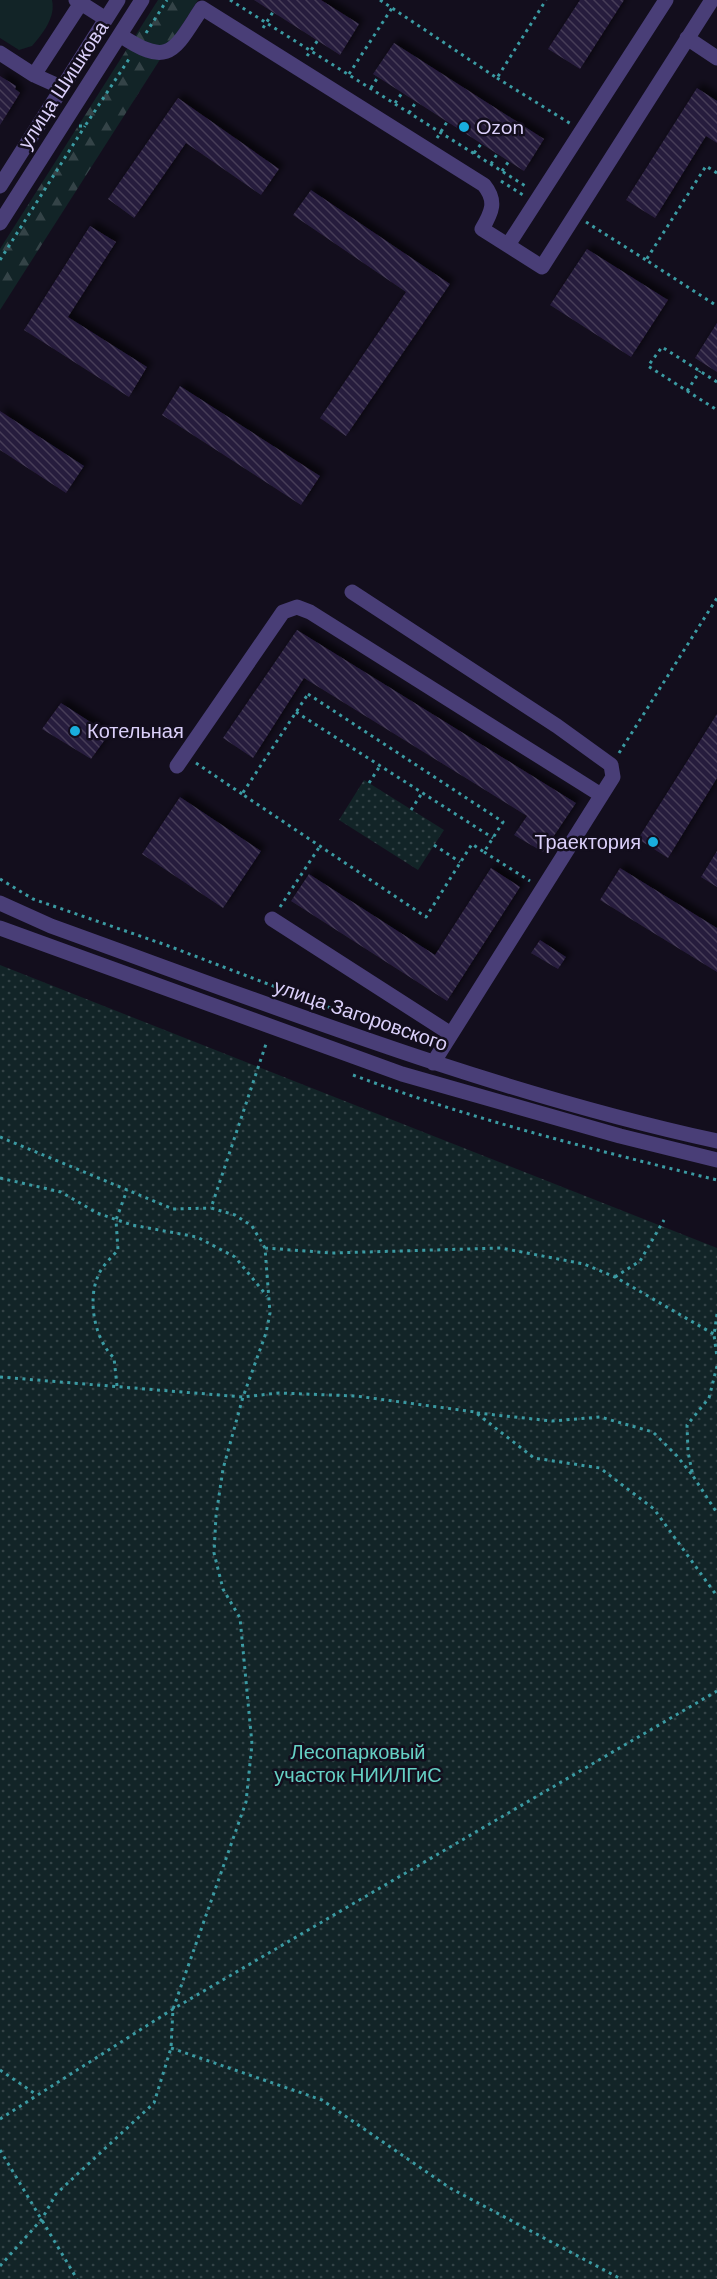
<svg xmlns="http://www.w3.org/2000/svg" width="717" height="2279" viewBox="0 0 717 2279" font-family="'DM Sans',sans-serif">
	<defs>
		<pattern id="forest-firs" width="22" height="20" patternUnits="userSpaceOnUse" patternTransform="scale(1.5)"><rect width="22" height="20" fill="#122427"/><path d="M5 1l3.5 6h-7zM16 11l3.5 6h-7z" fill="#344347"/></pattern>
		<pattern id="park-dots" width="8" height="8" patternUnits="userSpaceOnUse" patternTransform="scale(1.5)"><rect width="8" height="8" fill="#122427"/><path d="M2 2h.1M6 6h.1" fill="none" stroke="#344347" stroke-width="1.8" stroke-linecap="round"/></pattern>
		<pattern id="building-back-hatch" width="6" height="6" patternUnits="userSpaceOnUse" patternTransform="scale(1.5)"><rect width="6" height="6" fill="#271d3c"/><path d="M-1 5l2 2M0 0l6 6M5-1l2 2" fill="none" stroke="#463d59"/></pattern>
		<filter id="shadow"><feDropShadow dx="5" dy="-5" stdDeviation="3" flood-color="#0009"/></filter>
	</defs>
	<rect width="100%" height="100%" fill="#130e1d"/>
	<path fill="#122427" d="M0 0H52C56 17 43 33 32 46L19 50 0 38Z"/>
	<path fill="url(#forest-firs)" d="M158 0H198L0 310V249Z"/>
	<path fill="url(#park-dots)" d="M364 780 444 830 418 870 339 820Z
		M0 965 717 1248V2279H0Z"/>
	<path fill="url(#building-back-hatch)" filter="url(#shadow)" d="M254 0H321L359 24 340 55Z
		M580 0H624L580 69 548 49Z
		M394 43 544 139 524 171 373 74Z
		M0 76 16 86 15 89 20 93 0 125Z
		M697 88 717 101V143L706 136 655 218 626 200Z
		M178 98 279 169 261 195 186 143 134 218 108 199Z
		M311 190 450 284 346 436 320 418 406 292 293 215Z
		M90 226 116 242 68 317 147 367 129 397 24 330Z
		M587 249 668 300 631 357 550 305Z
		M717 323V372L695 358Z
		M180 386 320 476 301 505 162 415Z
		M0 411 84 466 66 493 0 450Z
		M297 630 576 803 543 852 514 835 527 816 304 678 253 758 223 738Z
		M61 703 109 734 91 759 42 729Z
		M717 714V778L668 858 638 839Z
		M180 797 261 851 223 908 142 854Z
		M717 851V887L701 877Z
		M491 868 520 887 447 1001 291 901 309 874 435 955Z
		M620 868 717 928V972L600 900Z
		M540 940 566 957 558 969 531 953Z"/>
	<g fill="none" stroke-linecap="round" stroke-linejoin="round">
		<path stroke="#3b9ba3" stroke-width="3" stroke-dasharray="3 4.5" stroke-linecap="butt" d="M230 0 527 187
			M380 0 497 78 546 0
			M263 28 273 12
			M146 33 167 0
			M307 56 318 40
			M349 74 392 8
			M497 78 571 124
			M371 88 378 77
			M395 103 402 93
			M409 113 416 102
			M79 126H85L129 59
			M437 138 447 122
			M474 153 481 144
			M491 164 497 154
			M502 171 509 161
			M717 173 706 166 646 260 717 306
			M501 181 523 195
			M586 222 646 260
			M0 260 85 126
			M717 382 662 347 648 366 717 410
			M687 391 700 371
			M308 694 503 822 484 852 472 844 426 917 242 794Z
			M296 712 493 838
			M619 753 717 598
			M196 763 242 794
			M369 783 380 766
			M411 810 422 793
			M434 845 460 862
			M484 852 530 881
			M0 879 33 899 166 945 357 1018
			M280 907 320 846
			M353 1075C470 1119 595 1150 717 1180
			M0 1137 173 1209 211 1208
			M0 1178 61 1192 97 1213 132 1225 197 1237 235 1257 267 1296
			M265 1248 332 1253 501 1248 584 1264 615 1277 717 1336
			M615 1277 640 1261 664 1220
			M717 1314 714 1335 717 1357
			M717 1366 709 1398 687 1425 688 1452 693 1476 717 1513
			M0 1377 243 1397 279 1393 356 1396 475 1412 534 1458 600 1468 654 1509 717 1596
			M117 1386 114 1358C95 1340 87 1301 98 1276 101 1267 112 1257 118 1250L116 1220 127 1190
			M477 1413 552 1421 600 1417 653 1432 677 1456 693 1476
			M171 2048 322 2100 450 2188 621 2279
			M0 2070 37 2095
			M0 2119 173 2009 717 1691
			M0 2150 77 2279
			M0 2266 42 2219 56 2194 154 2103 171 2048 173 2009 246 1802 252 1744 240 1618 223 1589 214 1553 216 1516 223 1469 243 1397 266 1333 270 1313 265 1248 252 1226 235 1215 211 1208 267 1041"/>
		<path stroke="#493e77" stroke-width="15" d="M76 0 106 19
			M120 35C170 69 174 50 202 8L484 185C497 201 492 212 482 229L542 267 712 0
			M687 38 717 58
			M0 53 34 75 63 88
			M34 75 81 3
			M0 186 118 0
			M0 223 142 0
			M508 245 666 0
			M352 592 557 726 611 765 613 777 433 1063
			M177 766 283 612 297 607 310 612 601 795
			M0 903 51 926C270 1005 488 1091 717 1141
			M272 919 451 1034
			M0 928 402 1074 620 1136 717 1160"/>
	</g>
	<g fill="#19addd" stroke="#130e1d" stroke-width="2">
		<circle cx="464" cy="127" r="6"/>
		<circle cx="75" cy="731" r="6"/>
		<circle cx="653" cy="842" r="6"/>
	</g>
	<g text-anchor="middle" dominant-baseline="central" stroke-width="5" stroke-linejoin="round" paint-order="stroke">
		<g font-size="20" fill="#dbd0fa" stroke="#130e1d">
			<text transform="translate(63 85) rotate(-57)">улица Шишкова</text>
			<text transform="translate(361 1015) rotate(19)">улица Загоровского</text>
		</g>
		<g font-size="20" fill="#dbd0fa" stroke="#130e1d" text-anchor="start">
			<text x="476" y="127">Ozon</text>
			<text x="87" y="731">Котельная</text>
			<text x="641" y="842" text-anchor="end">Траектория</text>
		</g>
		<g font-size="20" fill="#65d1c5" stroke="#130e1d">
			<text x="358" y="1752">Лесопарковый<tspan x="358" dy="23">участок НИИЛГиС</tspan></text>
		</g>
	</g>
</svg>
